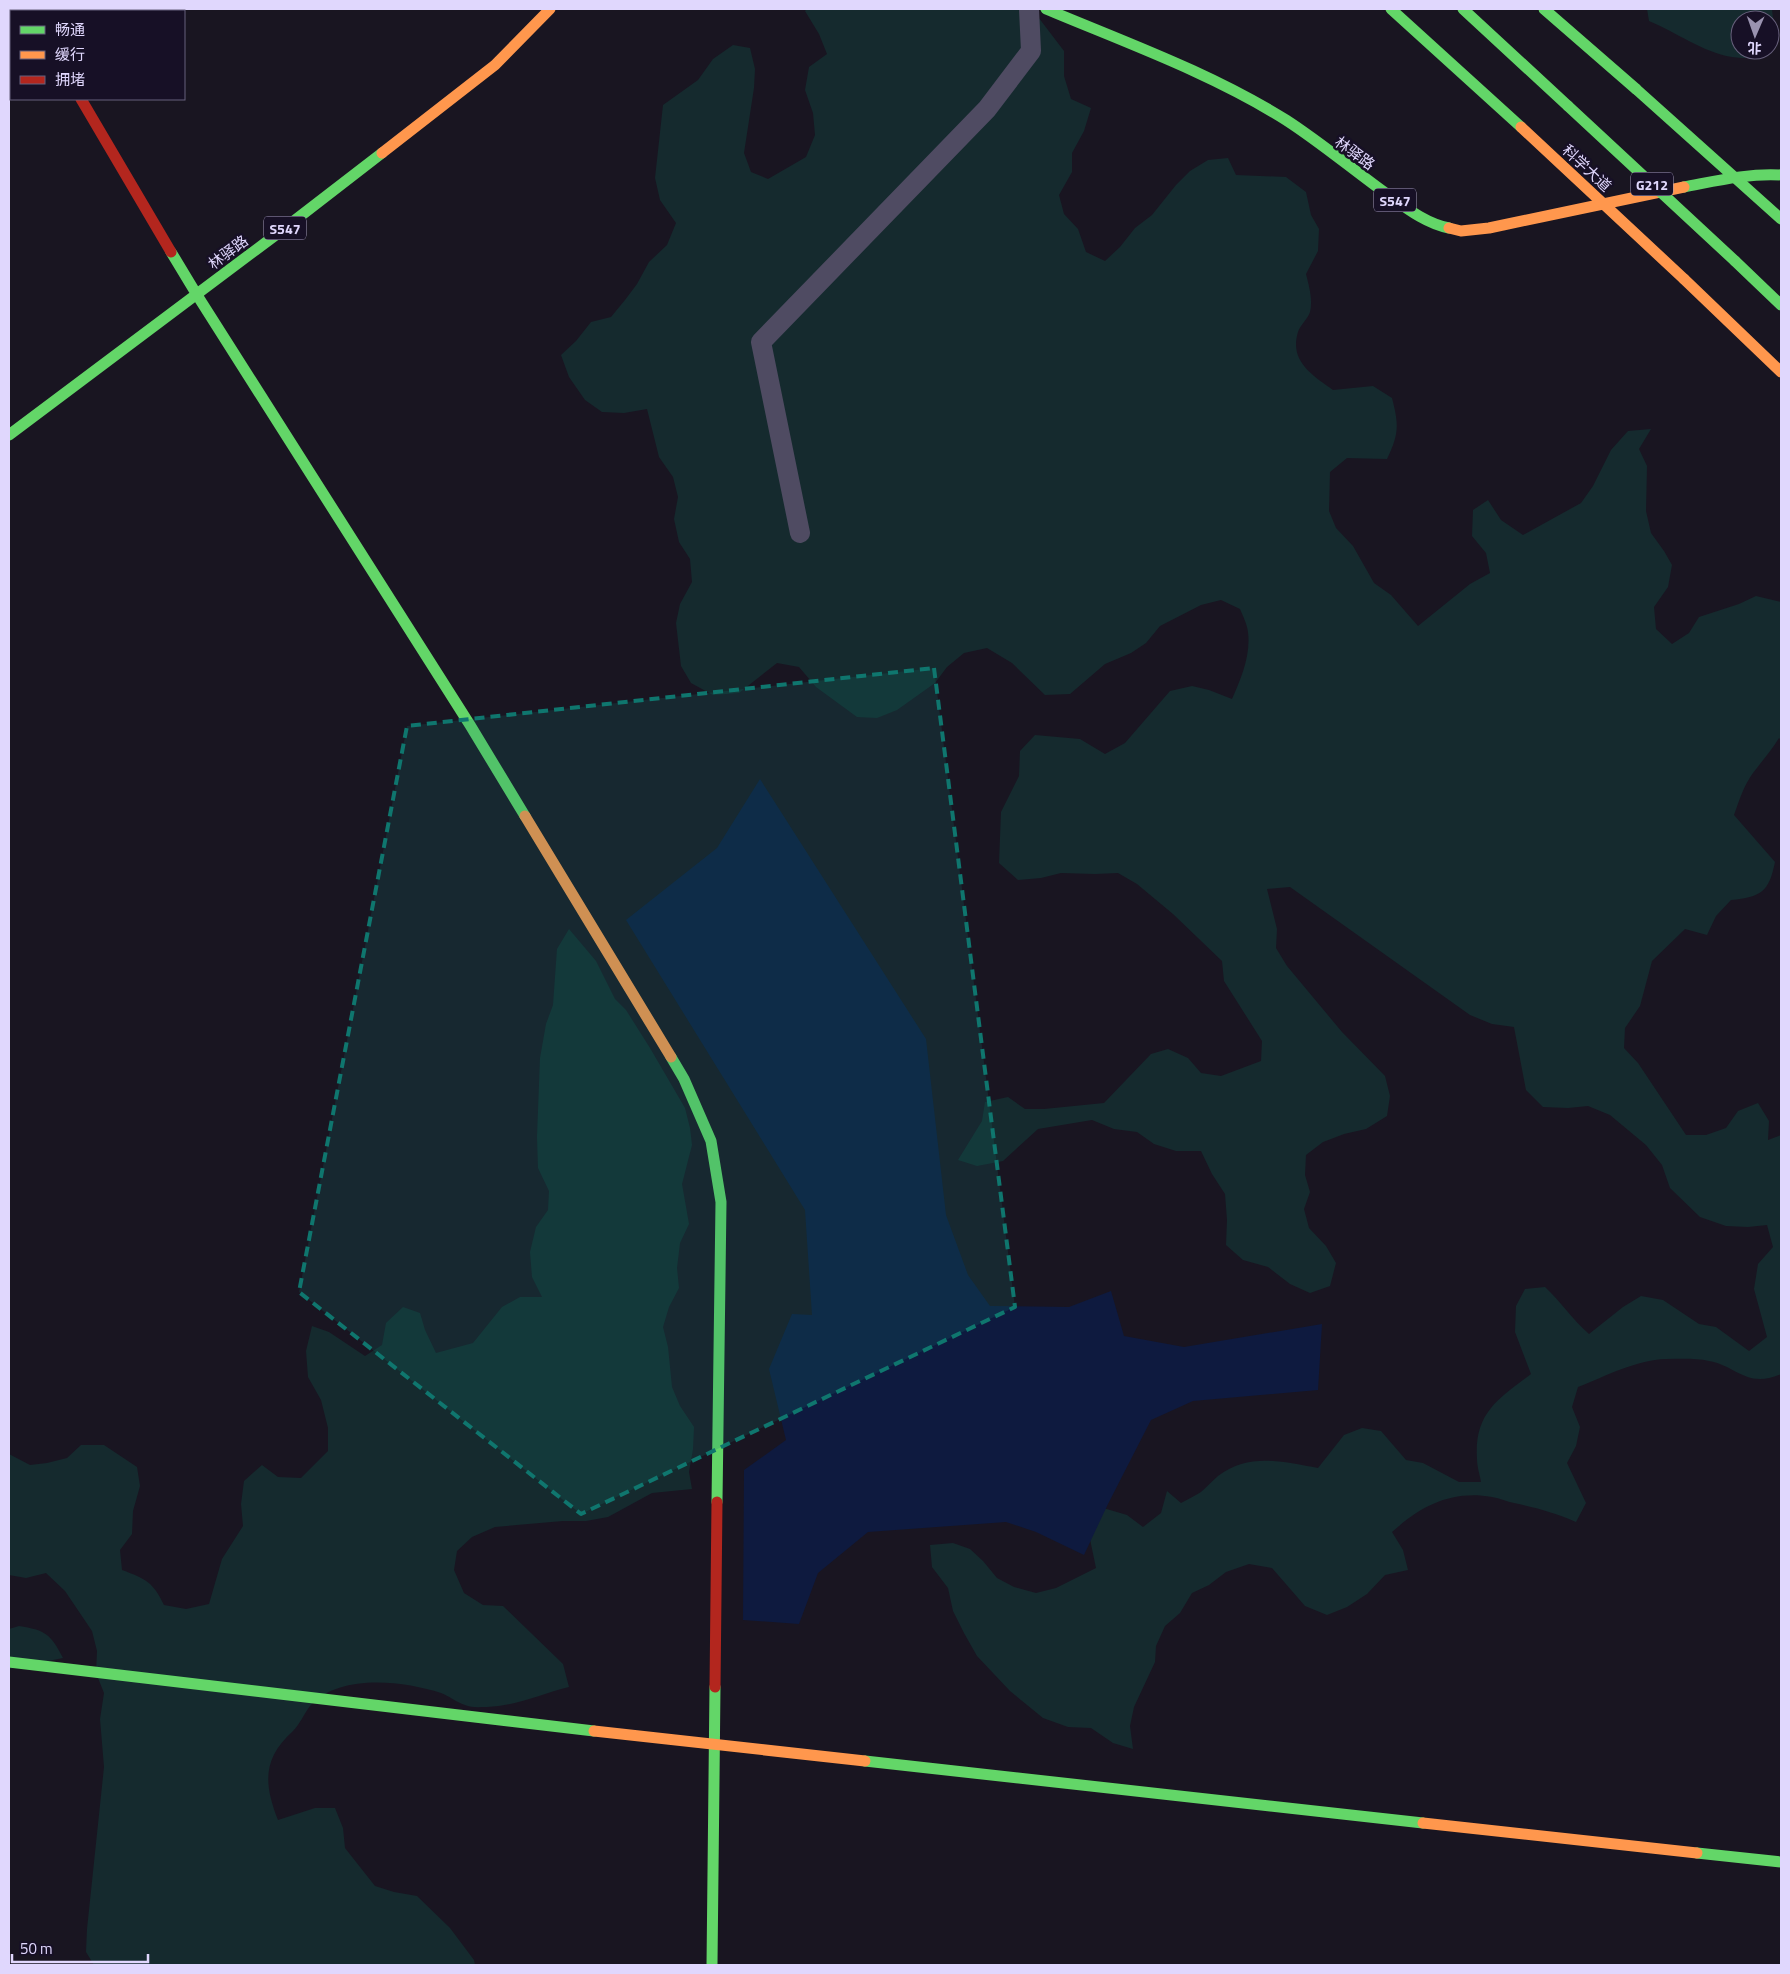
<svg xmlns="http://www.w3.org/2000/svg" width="1790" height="1974" viewBox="0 0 1790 1974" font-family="'Titillium Web','Noto Sans SC',sans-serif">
	<rect width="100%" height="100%" fill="#191521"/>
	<path fill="#152a2e" d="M9 9H125L121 11H11V29L9 30Z
		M807 9H1032L1064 51V76L1071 99 1091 108 1084 131 1072 153V172L1059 195 1064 214 1078 229 1086 252 1105 261 1120 247 1135 228 1152 215 1176 185 1190 171 1208 160 1228 158 1236 175 1286 177 1306 192 1311 215 1319 229 1318 251 1306 274C1309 286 1313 300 1310 312 1308 319 1300 325 1298 332 1289 361 1312 375 1333 390L1373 386 1392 398C1399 425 1399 434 1387 459L1347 458 1330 472 1329 511 1336 528 1353 546 1374 583 1391 595 1418 626 1470 584 1490 573 1486 553 1472 536 1473 510 1488 500 1501 520 1523 535 1581 503 1593 486 1611 450 1628 431 1651 429 1639 449 1647 466 1646 511 1651 533 1664 551 1672 565 1668 587 1654 607 1656 629 1672 644 1689 633 1699 617 1739 604 1756 596 1781 602V740L1779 738C1771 751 1762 761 1753 773 1744 785 1739 801 1734 815L1775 862C1769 892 1761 897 1731 900L1716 916 1707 935 1685 929 1652 961 1640 1006 1625 1028 1624 1048 1638 1063 1686 1135H1706L1726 1128 1738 1111 1758 1103 1769 1121 1768 1140 1781 1135V1374C1747 1389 1737 1366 1709 1361 1696 1358 1680 1359 1666 1359 1636 1360 1606 1376 1578 1387L1572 1407 1580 1427 1576 1446 1567 1463 1586 1503 1576 1522C1556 1513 1537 1508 1514 1503 1507 1502 1500 1498 1492 1497 1451 1490 1421 1506 1392 1532L1403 1550 1408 1570 1385 1575 1367 1594 1347 1607 1327 1615 1305 1606 1272 1568 1249 1564 1226 1572 1209 1585 1192 1593 1180 1613 1165 1626 1156 1646 1155 1662 1134 1707 1130 1726 1133 1749 1113 1743 1091 1728 1068 1727 1043 1718 1010 1691 977 1656 964 1633 953 1611 948 1588 932 1567 930 1545 953 1543 970 1549 983 1561 997 1578 1014 1587 1036 1593 1056 1588 1096 1568 1087 1525 1093 1505 1127 1515 1143 1527 1161 1513 1167 1491 1181 1503C1188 1499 1195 1496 1201 1492 1207 1487 1212 1481 1218 1476 1250 1452 1282 1462 1318 1468L1344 1435 1362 1428 1381 1431 1406 1460 1423 1463 1459 1482H1481C1480 1475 1477 1467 1477 1459 1474 1413 1498 1399 1531 1374L1515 1332 1516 1306 1525 1289 1545 1287C1561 1302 1572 1319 1589 1334L1623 1307 1641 1296 1663 1300 1699 1324 1716 1327 1749 1351 1767 1337 1754 1289 1758 1264 1773 1247 1767 1225 1748 1227 1726 1226 1700 1217 1670 1188 1662 1165 1646 1145 1610 1115 1588 1106 1568 1108 1543 1107 1526 1090 1514 1027 1492 1024 1470 1015 1290 887 1267 889 1277 929 1276 948 1287 966 1342 1032 1385 1076 1390 1096 1387 1116 1366 1129 1344 1134 1323 1142 1306 1155 1305 1175 1310 1192 1304 1209 1309 1228 1326 1246 1336 1263 1330 1286 1310 1293 1290 1284 1268 1267 1243 1260 1226 1245 1227 1220 1225 1194 1212 1174 1201 1151H1176L1154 1144 1137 1132 1114 1129 1092 1120 1038 1129 1003 1161 977 1166 958 1160 982 1121 985 1102 1008 1097 1025 1109H1044L1104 1103 1151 1054 1168 1049 1188 1058 1201 1073 1221 1076 1261 1061 1262 1041 1224 981 1222 961 1173 914 1137 884 1118 873 1095 874 1061 873 1041 878 1018 880 999 863 1001 812 1019 776 1020 751 1035 735 1080 739 1105 754 1125 743 1170 691 1192 686 1209 690 1232 699C1241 679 1251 655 1248 632 1247 624 1243 616 1240 609L1221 600 1201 605 1160 626 1146 643 1131 653 1105 664 1070 694 1045 695 1012 663 987 648 964 653 947 667 935 683 897 710 877 718 857 717 816 687 799 667 777 663 739 693 713 695 691 683 681 666 676 623 680 604 692 582 690 559 679 542 674 519 678 497 673 477 659 457 647 409 624 413 602 412 585 400 569 377 561 355 576 341 591 322 611 317 625 300 637 284 649 262 667 245 676 223 660 200 655 178 663 105 698 80 713 59 733 45 750 48 755 69 754 88 744 153 751 172 768 179 806 157 815 135 813 113 805 90 809 67 827 54 819 34 805 11Z
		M1647 9H1772L1773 19 1770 39V20H1740V50H1761L1752 58C1746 58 1738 58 1732 57 1702 52 1676 32 1649 21Z
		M569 929 596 961 615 999 626 1010 650 1048 685 1108 690 1128 692 1145 682 1184 689 1224 680 1243 677 1268 679 1288 669 1307 663 1327 668 1347 672 1387 680 1406 694 1427 693 1449 689 1472 692 1489 652 1493 608 1517 586 1521H563L495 1527 472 1537 457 1551 454 1570 464 1593 483 1605 503 1606 563 1664 569 1687C541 1694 516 1706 487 1707 480 1707 471 1708 465 1705 456 1702 449 1696 441 1693 403 1681 340 1673 310 1706 304 1714 300 1724 293 1731 262 1759 264 1784 278 1820L315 1808H335L343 1828 345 1848 375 1886 394 1892 417 1896 450 1928 474 1960 475 1965H94L86 1952 87 1929 104 1767 100 1719 104 1693 96 1673 97 1651 92 1631 65 1591 46 1573 26 1578 9 1575V1454L30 1465 47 1463 67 1458 81 1445H104L137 1467 140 1486 133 1511 132 1534 120 1550 122 1570C146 1579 153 1582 164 1605L186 1609 209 1604 222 1559 243 1526 241 1504 244 1481 262 1465 278 1477 301 1478 328 1451V1428L321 1400 308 1377 306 1351 312 1326 329 1332 365 1356 382 1345 386 1323 403 1307 420 1313 425 1330 436 1353 473 1343 502 1307 520 1297H542L532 1277 530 1252 536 1227 548 1210 549 1191 538 1168 537 1137 540 1058 546 1024 553 1005 557 949Z
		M19 1626C45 1630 51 1634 63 1658L9 1669V1629Z"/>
	<path fill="#0e1a3f" d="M760 779 926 1039 946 1215 968 1275 990 1306 1069 1307 1111 1291 1124 1336 1184 1347 1322 1324 1318 1390 1193 1401 1151 1420 1108 1504 1084 1555 1036 1532 1006 1522 868 1532 818 1573 799 1624 743 1620 744 1470 786 1440 769 1369 792 1314 812 1315 805 1210 626 920 717 848Z"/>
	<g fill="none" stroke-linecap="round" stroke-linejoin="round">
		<path stroke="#4f4b62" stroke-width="20" d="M800 533 761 342 987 109 1031 51 1029 9"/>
		<path stroke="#63d668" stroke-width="11" d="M27 9 29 11
			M1046 9C1127 43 1211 73 1286 120 1320 142 1351 168 1384 192 1404 206 1424 223 1449 228
			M1391 9 1521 127
			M1463 9 1568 106
			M1544 9 1636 89
			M1684 187C1716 181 1748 173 1781 175
			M171 252 197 295 470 725 525 816
			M1735 261 1781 305
			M9 435 281 231 382 153
			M671 1057 684 1079 711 1141 721 1202 717 1502
			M9 1662 594 1731
			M865 1761 1423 1823
			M1697 1853 1781 1862
			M712 1965 715 1687"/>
		<path stroke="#ff974d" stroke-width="11" d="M382 153 495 65 550 9
			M1449 228 1461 231 1489 228 1684 187
			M1684 279 1781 372
			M525 816 671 1057
			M594 1731 865 1761
			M1423 1823 1697 1853"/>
		<path stroke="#b3261e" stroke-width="11" d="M81 99 171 252
			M715 1687 717 1502"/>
		<path stroke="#63d668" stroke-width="11" d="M1636 89 1781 219
			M1568 106 1735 261"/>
		<path stroke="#ff974d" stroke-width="11" d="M1521 127 1684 279"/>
	</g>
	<path fill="#0f766e" fill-opacity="0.2" stroke="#0f766e" stroke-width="4" stroke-dasharray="10 6" stroke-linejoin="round" d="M934 668 1015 1307 581 1514 299 1292 407 726Z"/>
	<g text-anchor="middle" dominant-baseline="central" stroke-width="5" stroke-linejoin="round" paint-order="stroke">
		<g fill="#171026" stroke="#a49bbc" stroke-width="1">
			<rect x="1631" y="172.5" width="42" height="23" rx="4"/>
			<rect x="1374" y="188.5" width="42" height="23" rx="4"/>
			<rect x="264" y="216.5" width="42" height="23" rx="4"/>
		</g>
		<g font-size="14" font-weight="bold" fill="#e0d7fd">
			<text x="1652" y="184">G212</text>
			<text x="1395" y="200">S547</text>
			<text x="285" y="228">S547</text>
		</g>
		<g font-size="15" fill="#e0d7fd" stroke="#171026">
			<text transform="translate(1355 153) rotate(36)">林驿路</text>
			<text transform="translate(1587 168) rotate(43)">科学大道</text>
			<text transform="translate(228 252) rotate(-37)">林驿路</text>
		</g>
	</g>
	<rect width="1790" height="1974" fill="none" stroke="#e0d7fd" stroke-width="20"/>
	<rect x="10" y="10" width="175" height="90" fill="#171026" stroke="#67607c"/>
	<rect x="20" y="26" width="25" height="8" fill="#63d668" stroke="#67607c"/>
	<text x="55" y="35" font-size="15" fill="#e0d7fd">畅通</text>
	<rect x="20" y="51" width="25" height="8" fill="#ff974d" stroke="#67607c"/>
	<text x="55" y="60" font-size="15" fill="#e0d7fd">缓行</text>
	<rect x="20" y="76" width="25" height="8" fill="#b3261e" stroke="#67607c"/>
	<text x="55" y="85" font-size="15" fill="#e0d7fd">拥堵</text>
	<g transform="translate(1755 35) rotate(182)"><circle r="24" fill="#171026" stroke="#67607c"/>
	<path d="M0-4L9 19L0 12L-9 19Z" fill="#9a93b0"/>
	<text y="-8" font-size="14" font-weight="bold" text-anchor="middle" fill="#e0d7fd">北</text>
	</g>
	<path d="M12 1954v8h136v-8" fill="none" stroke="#e0d7fd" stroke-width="2.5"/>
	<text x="20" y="1954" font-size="15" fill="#e0d7fd" stroke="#171026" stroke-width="4" paint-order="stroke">50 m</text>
</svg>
